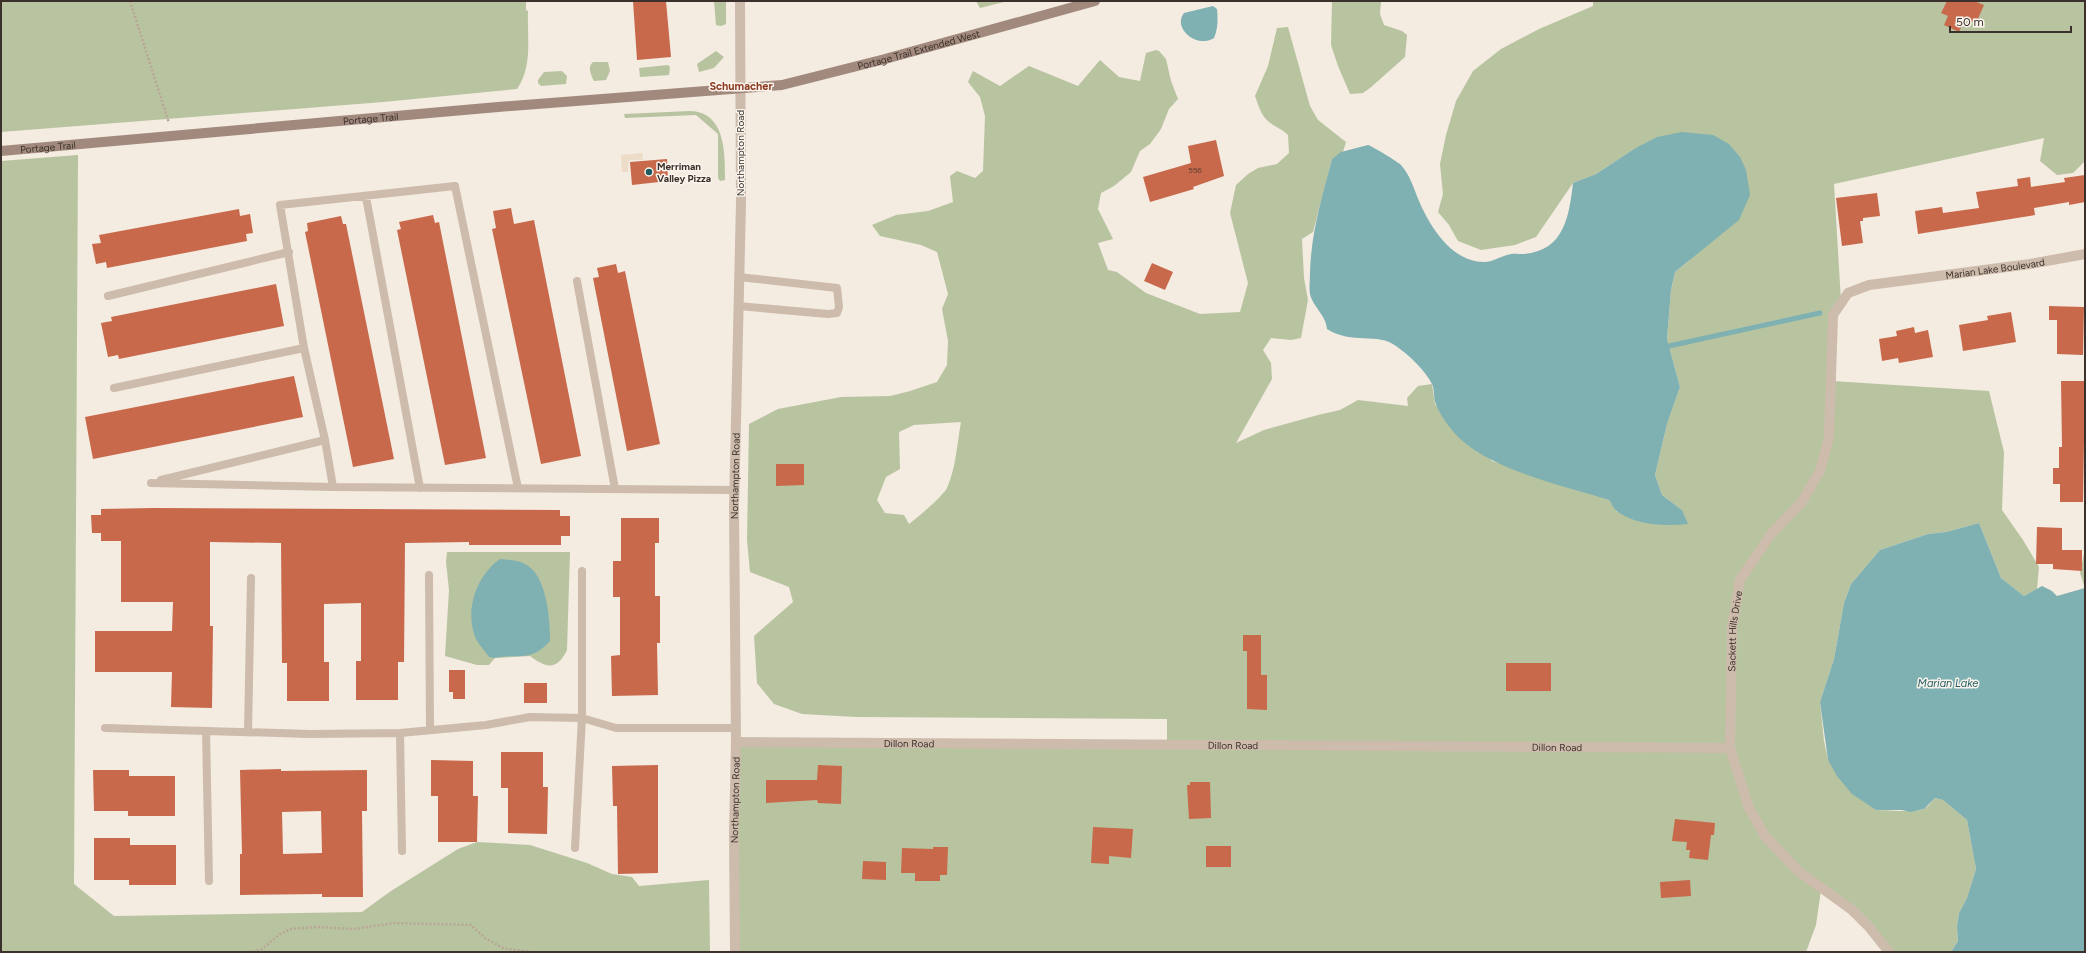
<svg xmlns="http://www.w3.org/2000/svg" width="2086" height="953" viewBox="0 0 2086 953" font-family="Figtree,sans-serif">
	<rect width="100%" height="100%" fill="#f4ebe1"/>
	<path fill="#b8c4a0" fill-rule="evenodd" d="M1 1H526V10L528 11C527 37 533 66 517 89L383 102 1 132Z
		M714 1H726V24L721 26 716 25Z
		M976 1H1008L980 8Z
		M1332 1H1381L1380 14 1384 25 1402 31 1407 35 1405 57 1370 88 1363 93 1350 94 1338 66 1331 45Z
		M1593 1H2085V161L2073 173 2057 175 2040 161 2044 138 1834 184 1841 301 1833 315 1832 381 1989 391 2004 452 2002 510 2023 540 2039 567 2037 589 2024 596 2001 578 1979 523 1946 532 1928 534 1880 550 1851 584 1844 603 1834 659 1820 702 1824 741 1828 760 1876 810C1887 810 1916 813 1924 809 1928 807 1932 801 1935 798L1943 800 1967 820 1976 869 1967 898 1959 913 1957 927 1958 941 1951 952H1889L1885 944 1821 890 1816 925 1806 952H736V742L1167 744V719L856 717 802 714 774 704 757 683 754 636 793 602 789 587 750 572 747 540 749 424 778 409 841 397 890 396 910 391 937 382 947 365 948 341 942 309 948 294 937 252 921 245 880 236 872 225 896 215 928 211 953 202 950 176 957 171 975 178 983 171 985 116 980 97 968 82 973 71 1000 86 1029 66 1078 86 1100 60 1119 77 1140 81 1146 53 1156 50 1159 51 1166 59 1171 81 1178 99 1169 109 1161 129 1150 144 1140 151 1131 172 1114 186 1101 193 1098 209 1113 239 1098 243 1108 270 1117 272 1146 293 1200 314 1240 312 1248 283 1230 213 1236 185 1248 174 1258 168 1277 164 1289 153 1288 135C1282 129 1275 127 1269 122 1261 116 1258 104 1255 96L1268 66 1277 28 1288 27 1310 106 1318 120 1346 142 1343 152 1332 159 1313 232 1302 239 1304 278 1308 300 1301 338 1291 340 1271 338 1263 350 1271 363 1272 379 1236 443 1264 430 1318 415 1340 410 1358 400 1408 406 1407 398 1418 386 1432 384 1435 404 1492 461 1609 500 1617 512 1682 510 1662 495 1655 475 1667 424 1680 387 1667 339 1671 290 1675 272 1690 260 1634 149 1596 174 1573 183 1536 237 1515 245 1481 250 1458 241 1449 225 1438 212 1443 194 1440 164 1446 135 1456 101 1473 71 1501 49 1539 29 1593 6ZM961 422C957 444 956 468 947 488 943 496 917 518 909 524L904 515 885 513 877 500 886 477 900 469 899 432 914 425Z
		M716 51 724 57 723 58 714 68 699 72 697 64Z
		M593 62H608L610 71 606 80 594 81C591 75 587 67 593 62Z
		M668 65 670 67 669 75 640 77 639 68Z
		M562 71 567 76 566 84 541 86 538 83V80L544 72Z
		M690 111C726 112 725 154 725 180L720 181 718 178V134L696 115 625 118 624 114Z
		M78 155 74 884 114 916 362 912 391 891 458 849 477 842 530 845 587 863 612 874 632 877 639 886 709 880 710 952H1V161Z
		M2085 549V588L2080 573Z
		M447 552H570L567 650C557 671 546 668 530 656L495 658 489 665H477L445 656 449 590 446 562Z"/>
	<path fill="#ecdcc8" d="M642 153 643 160H630L628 164V172H622L621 155Z"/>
	<path fill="#7fb0b2" d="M1213 6 1217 9C1218 20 1218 28 1214 38 1212 39 1208 41 1205 41 1190 42 1174 26 1184 13Z
		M1682 132 1713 135 1729 144 1740 157 1746 170 1750 195 1739 220 1675 272 1671 290 1667 339 1680 387 1667 424 1655 475 1662 495 1682 510 1688 524C1665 526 1638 526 1618 512 1614 510 1612 504 1609 500 1563 485 1483 469 1452 430 1446 423 1439 413 1436 404 1433 398 1435 390 1432 384 1425 370 1409 355 1396 346 1378 332 1352 345 1327 329 1326 315 1313 307 1310 294 1309 288 1310 279 1310 273 1311 233 1322 197 1332 159L1341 152 1368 145C1372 146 1398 162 1401 165 1410 175 1414 189 1419 201 1430 227 1452 262 1484 262 1493 262 1499 257 1507 255 1512 253 1518 254 1522 254 1564 252 1569 217 1573 183L1596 174 1634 149 1657 137Z
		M1979 523 2001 578 2024 596 2042 586 2052 591 2057 596 2085 588V952H1951L1958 941 1957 927 1959 913 1967 898 1976 869 1967 820 1943 800 1935 798 1924 809 1911 812 1902 810H1876L1852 794 1837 776 1828 760 1820 702 1834 659 1844 603 1851 584 1880 550 1928 534 1946 532Z
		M500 559C508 560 518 560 525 564 547 575 550 619 550 641 530 663 519 653 494 658L489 657C485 651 479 645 476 639 464 611 476 576 500 559Z"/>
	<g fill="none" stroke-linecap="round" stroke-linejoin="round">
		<path stroke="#7fb0b2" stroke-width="5" d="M1669 346 1820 313"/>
	</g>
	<path fill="#c8694b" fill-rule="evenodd" d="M633 1H666L671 57 637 60Z
		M1947 1H1974L1984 5 1976 23 1965 18 1959 32 1944 25 1948 16 1941 13Z
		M1216 140 1224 176 1193 187 1194 189 1150 202 1143 177 1191 163 1188 146Z
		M667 159 668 181 632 185 630 162Z
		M2085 175V202L2069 205V202L2034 208 2035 215 1918 234 1915 211 1942 207 1943 213 1979 208 1976 192 2018 186 2017 179 2030 177 2031 187 2065 182 2064 178Z
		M1877 193 1880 216 1863 218V221H1860L1863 243 1842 246 1836 198Z
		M511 208 514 224 534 220 581 456 541 464 492 229 496 228 493 211Z
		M239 209 240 216 250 214 253 233 246 234 247 241 107 268 106 262 96 264 92 244 101 243 99 235Z
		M433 215 435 223 439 222 486 458 445 465 397 230 401 229 399 222Z
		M341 216 343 224H346L394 459 353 467 305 232 308 231 307 223Z
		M1152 263 1173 272 1165 290 1144 281Z
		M616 264 618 273 625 271 660 444 627 451 593 278 599 277 597 268Z
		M276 284 284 326 119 359 118 355 108 357 101 323 112 321 111 317Z
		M2049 306 2084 307 2083 355 2057 354V320H2049Z
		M2011 312 2016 342 1963 351 1959 325 1988 320 1987 316Z
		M1914 327 1915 333 1928 330 1933 357 1899 363 1898 358 1882 361 1879 339 1897 336 1896 331Z
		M294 376 303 417 93 459 85 417Z
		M2061 381H2085L2083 502H2060V484H2053V468H2059V447H2062Z
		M776 464H804V485L776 486Z
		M153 508 560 510V516H570V536H561V545H469V542L405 543 404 662H398V700H356V661H361V603L324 604V662H329V701H287V663H282L281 543 210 542V626H213L212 708 171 707 172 672H95V631H172L173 602H121V541H101V533H92L91 515H101V509Z
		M621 518H659V543H655V596H660V643H657L658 695 612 696 611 656 620 655V597H613V561H621Z
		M2037 527 2062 528V550H2082V571L2053 569V564H2036Z
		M1243 635H1261V675H1267V710L1247 709V651H1243Z
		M1506 663H1551V691H1506Z
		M449 670H465V699H453V692H449Z
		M524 683H547V703H524Z
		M501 752H543V787H548L547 834 508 833V788H501Z
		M431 760 473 761V796H478L477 842H438V796H431Z
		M658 765V873L618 874 617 806H613L612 766Z
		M818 765 842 766 841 804 818 803 817 800 766 803V780H817Z
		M281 769V771L367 770V811H362L363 897H322V894L240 895V854H242L240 770ZM321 811 322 853 283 854 282 812Z
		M93 770H129V776H175V816H128V811H94Z
		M1190 782H1210L1211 818 1189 819 1187 785H1190Z
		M1675 819 1715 823 1714 835H1711L1708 860 1689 858 1690 850H1686L1687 842 1672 841Z
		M1093 827 1133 829 1131 858 1109 856V864L1091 863Z
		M94 838H130V845H176V885H129V880H94Z
		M1206 846H1231V867H1206Z
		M933 847H948L947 875H940V881H915V873H901L902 848 933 849Z
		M863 861 886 862V880L862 879Z
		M1690 880 1691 896 1661 898 1660 882Z"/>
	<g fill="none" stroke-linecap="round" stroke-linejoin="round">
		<path stroke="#b9a596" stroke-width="2.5" stroke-dasharray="2 2" stroke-linecap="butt" d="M130 1 169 123
			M253 952 262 949 280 934 291 929 316 927 354 929 394 923 471 925 485 938 503 948 532 952"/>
		<path stroke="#cdbbac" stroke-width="8" d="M366 197 420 488
			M577 281 615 489
			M108 296 289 252
			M738 306 828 314 837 313 839 307 837 288 739 277
			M114 388 304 348
			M325 440 304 348 280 205 455 186 518 488
			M161 480 325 440 333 487
			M151 483 333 487 735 490
			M429 575 430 730
			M105 728 310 734 400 733 486 725 530 717 582 718 616 728H736
			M206 731 209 881
			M248 732 251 578
			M400 733 402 851
			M575 848 582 718V571"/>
		<g stroke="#cdbbac" stroke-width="10">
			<path id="s1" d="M736 742 1730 748"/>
			<path id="s2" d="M1889 952 1869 927 1852 910 1798 871 1765 836 1749 808 1730 748 1732 628 1740 580 1771 534 1801 503 1820 471 1829 437 1833 315 1848 293 1869 285 2030 264 2085 254"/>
		</g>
		<path stroke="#cdbbac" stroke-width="10" id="s3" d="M735 952 734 835 736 742 734 508 741 202 740 1"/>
		<path stroke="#a18a7d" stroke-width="10" id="s4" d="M1 151 498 107 782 85 885 59 1095 1"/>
	</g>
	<circle fill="#1f5a5e" stroke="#fbf5ee" stroke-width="1.5" cx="649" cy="172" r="4"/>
	<g text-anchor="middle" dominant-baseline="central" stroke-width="3" stroke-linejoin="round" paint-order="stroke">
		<g font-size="8" fill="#5e3e33">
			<text x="1195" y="170">556</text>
		</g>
		<g font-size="10" fill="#3b302b" stroke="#fbf5ee">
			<text stroke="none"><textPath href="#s4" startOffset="925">Portage Trail Extended West</textPath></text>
			<text stroke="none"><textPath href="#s4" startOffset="371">Portage Trail</textPath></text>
			<text stroke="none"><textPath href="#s4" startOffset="47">Portage Trail</textPath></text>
			<text transform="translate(740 153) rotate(-90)">Northampton Road</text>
			<text stroke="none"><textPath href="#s2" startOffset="904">Marian Lake Boulevard</textPath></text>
			<text stroke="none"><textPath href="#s3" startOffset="476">Northampton Road</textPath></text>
			<text stroke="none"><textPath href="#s2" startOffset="383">Sackett Hills Drive</textPath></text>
			<text stroke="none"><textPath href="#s1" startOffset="173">Dillon Road</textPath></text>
			<text stroke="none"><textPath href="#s1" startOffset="497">Dillon Road</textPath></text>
			<text stroke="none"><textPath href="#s1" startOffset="821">Dillon Road</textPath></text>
			<text stroke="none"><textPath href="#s3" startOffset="152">Northampton Road</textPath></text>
		</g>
		<g font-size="10" font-weight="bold" fill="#3b302b" stroke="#fbf5ee" text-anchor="start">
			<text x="657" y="166">Merriman<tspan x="657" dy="12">Valley Pizza</tspan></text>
		</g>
		<g font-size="11" font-weight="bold" fill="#8c3b22" stroke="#fbf5ee">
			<text x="741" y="86">Schumacher</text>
		</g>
		<g font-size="11" font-style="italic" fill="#1f5a5e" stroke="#fbf5ee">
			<text x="1948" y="683">Marian Lake</text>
		</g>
	</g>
	<rect width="2086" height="953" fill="none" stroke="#3b302b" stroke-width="4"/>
	<path d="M1950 26v6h121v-6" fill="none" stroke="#3b302b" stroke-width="2"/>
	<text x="1956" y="26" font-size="12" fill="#3b302b" stroke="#fbf5ee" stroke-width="3" paint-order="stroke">50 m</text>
</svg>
